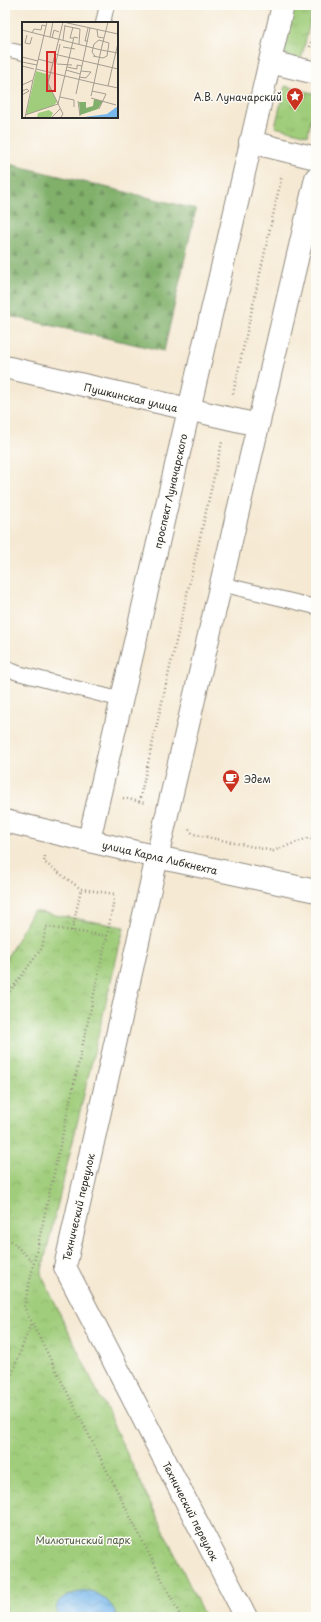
<svg xmlns="http://www.w3.org/2000/svg" width="321" height="1622" viewBox="0 0 321 1622" font-family="'Playpen Sans',sans-serif">
	<defs>
		<pattern id="grass-tufts" width="24" height="20" patternUnits="userSpaceOnUse"><rect width="24" height="20" fill="#a0cd7b"/><path d="M3 7l-1-3M5 7V3M7 7l1-3M15 17l-1-3M17 17v-4M19 17l1-3" fill="none" stroke="#8ab06a"/></pattern>
		<pattern id="forest-firs" width="22" height="20" patternUnits="userSpaceOnUse"><rect width="22" height="20" fill="#80b06b"/><path d="M5 1l3.5 6h-7zM16 11l3.5 6h-7z" fill="#698f58"/></pattern>
		<pattern id="park-crowns" width="20" height="18" patternUnits="userSpaceOnUse"><rect width="20" height="18" fill="#a0cd7b"/><path d="M2 6a3 3 0 1 1 6 0M12 15a3 3 0 1 1 6 0" fill="none" stroke="#8ab06a"/></pattern>
		<pattern id="water-waves" width="16" height="10" patternUnits="userSpaceOnUse"><rect width="16" height="10" fill="#78b8ed"/><path d="M0 5q4-4 8 0t8 0" fill="none" stroke="#6396c0"/></pattern>
	</defs>
	<rect width="100%" height="100%" fill="#fdfcf7"/>
	<filter id="ink" filterUnits="userSpaceOnUse"><feTurbulence type="fractalNoise" baseFrequency=".025" numOctaves="2"/><feDisplacementMap in="SourceGraphic" scale="8" xChannelSelector="R" yChannelSelector="G"/><feConvolveMatrix kernelMatrix="1 2 1 2 8 2 1 2 1" color-interpolation-filters="sRGB"/></filter>
	<filter id="wash" filterUnits="userSpaceOnUse"><feTurbulence type="fractalNoise" baseFrequency=".012" numOctaves="4" result="noise"/><feDisplacementMap in="SourceGraphic" scale="16" xChannelSelector="R" yChannelSelector="G"/><feGaussianBlur stdDeviation="0.9" result="paint"/><feColorMatrix in="noise" values="0 0 0 0 0 0 0 0 0 0 0 0 0 0 0 0 0 1.4 0 .05"/><feComposite in="paint" operator="in"/></filter>
	<g filter="url(#wash)">
		<rect width="100%" height="100%" fill="#f5e9d3"/>
		<path fill="url(#grass-tufts)" stroke="#667c53" d="M293 5H314L301 60 281 54Z
			M285 86 316 94 308 135 275 127Z"/>
		<path fill="url(#forest-firs)" stroke="#566e4b" d="M5 163 196 209 164 351 5 315Z"/>
		<path fill="url(#park-crowns)" stroke="#667c53" d="M33 911 124 927 41 1274 205 1617H5V961Z"/>
		<path fill="url(#water-waves)" stroke="#52728c" d="M90 1591C102 1594 114 1605 117 1617H59C48 1596 77 1592 90 1591Z"/>
	</g>
	<g filter="url(#ink)">
		<g fill="none" stroke-linecap="round" stroke-linejoin="round">
			<g stroke="#908a7f" stroke-width="16">
				<path id="lane" d="M103 23 107 5
					M5 49 23 53
					M221 584 316 607
					M5 668 18 673 122 700"/>
			</g>
			<g stroke="#908a7f" stroke-width="24">
				<path id="street" d="M270 62 316 73
					M250 142 316 158
					M5 367 258 425
					M89 840 283 5
					M246 1617 65 1267 157 857 316 178"/>
			</g>
			<g stroke="#908a7f" stroke-width="24">
				<path id="secondary" d="M5 821 157 857 316 891"/>
			</g>
			<path stroke="#908a7f" stroke-width="2.5" stroke-dasharray="1 3" stroke-linecap="butt" d="M310 47 316 22
				M233 394 282 175
				M123 798 145 803
				M139 802 222 442
				M189 829 193 834 273 851 308 838 316 840
				M45 856 44 862 81 889 115 894 107 936
				M72 931 81 889
				M5 998 42 948 46 927 107 936 24 1307 181 1617
				M5 1235 34 1263
				M5 1393 31 1323"/>
			<use href="#lane" stroke="#fff" stroke-width="14"/>
			<use href="#street" stroke="#fff" stroke-width="22"/>
			<use href="#secondary" stroke="#fff" stroke-width="22"/>
		</g>
	</g>
	<defs>
		<g id="sight-pin" transform="scale(0.9)"><path d="M0 17L-7.5 6A9.5 9.5 0 1 1 7.5 6Z" fill="#c8321e" stroke="#fdfcf7"/><path d="M0-6L1.8-2.2L6-1.7L2.9 1.2L3.7 5.4L0 3.3L-3.7 5.4L-2.9 1.2L-6-1.7L-1.8-2.2Z" fill="#fff"/></g>
		<g id="cafe-pin" transform="scale(0.9)"><path d="M0 17L-7.5 6A9.5 9.5 0 1 1 7.5 6Z" fill="#c8321e" stroke="#fdfcf7"/><path d="M-5.5-4.5H6V0H3Q3 3.5 0 3.5H-2.5Q-5.5 3.5-5.5 0ZM3-3.2v2h1.7v-2ZM-6 4.5H4V6H-6Z" fill="#fff"/></g>
	</defs>
	<g fill-rule="evenodd">
		<use href="#sight-pin" x="295" y="96"/>
		<use href="#cafe-pin" x="231" y="778"/>
	</g>
	<g text-anchor="middle" dominant-baseline="central" stroke-width="3" stroke-linejoin="round" paint-order="stroke">
		<g font-size="10" fill="#2b2b2b" stroke="#fdfcf7" text-anchor="end">
			<text x="282" y="96">А.В. Луначарский</text>
			<text x="244" y="778" text-anchor="start">Эдем</text>
		</g>
		<g font-size="10" fill="#2b2b2b" stroke="#fdfcf7">
			<text transform="translate(131 397) rotate(13)">Пушкинская улица</text>
			<text transform="translate(170 491) rotate(-77)">проспект Луначарского</text>
			<text transform="translate(160 857) rotate(13)">улица Карла Либкнехта</text>
			<text transform="translate(78 1207) rotate(-77)">Технический переулок</text>
			<text transform="translate(191 1511) rotate(63)">Технический переулок</text>
		</g>
		<g font-size="10" fill="#4e5c43" stroke="#fdfcf7">
			<text x="83" y="1539">Милютинский парк</text>
		</g>
	</g>
	<g transform="translate(22 22)">
		<rect width="96" height="96" fill="#f5e9d3"/>
		<path d="M72 77 81 79 76 87 58 93 57 80H64V86L71 84Z" fill="#80b06b"/>
		<path d="M14 49 28 53 26 61 35 80 31 84 4 93Z" fill="#a0cd7b"/>
		<path d="M27 88 31 91 29 95 15 96 16 91Z" fill="#a0cd7b"/>
		<path d="M96 84V96H55L85 92Z" fill="#78b8ed"/>
		<path fill="none" stroke="#a49d90" stroke-width="1" d="M41 0 96 12M43 4 58 7 57 22M66 6 63 19H66M0 8 79 28 86 0M75 8 76 15 82 16M10 11 12 7 19 8 20 3 24 4M5 13 3 21 8 22 10 15M28 15 31 0M30 16 32 8 37 10M51 16H48L51 5M41 18 43 3M41 25 53 27M32 32 96 47M71 34 81 36 85 34 87 21 77 18 72 22 70 30 73 34M0 35 16 39M16 37 31 41M0 40 15 43M35 42 50 43M0 44 12 47M33 45 38 22M45 45 55 47V43L60 44M14 47 25 0M44 48 58 52M57 55 64 56 69 50 59 49M0 63 11 58 14 47 72 61 79 28 96 31M86 64 96 21M0 69 5 67 7 69 0 73M70 69 84 72 77 87M54 72 68 6M69 74 72 61 96 66M38 75 52 78V85M69 76 94 83M56 79 58 94M3 93 36 82 52 15 56 16M39 95 41 92 26 61 41 0M3 96 11 58M29 96 39 86"/>
		<path fill="#d62828" fill-opacity="0.15" stroke="#d62828" stroke-width="2" d="M25 30H33V69H25Z"/>
		<rect width="96" height="96" fill="none" stroke="#2b2b2b" stroke-width="2"/>
	</g>
	<rect width="321" height="1622" fill="none" stroke="#fdfcf7" stroke-width="20"/>
</svg>
